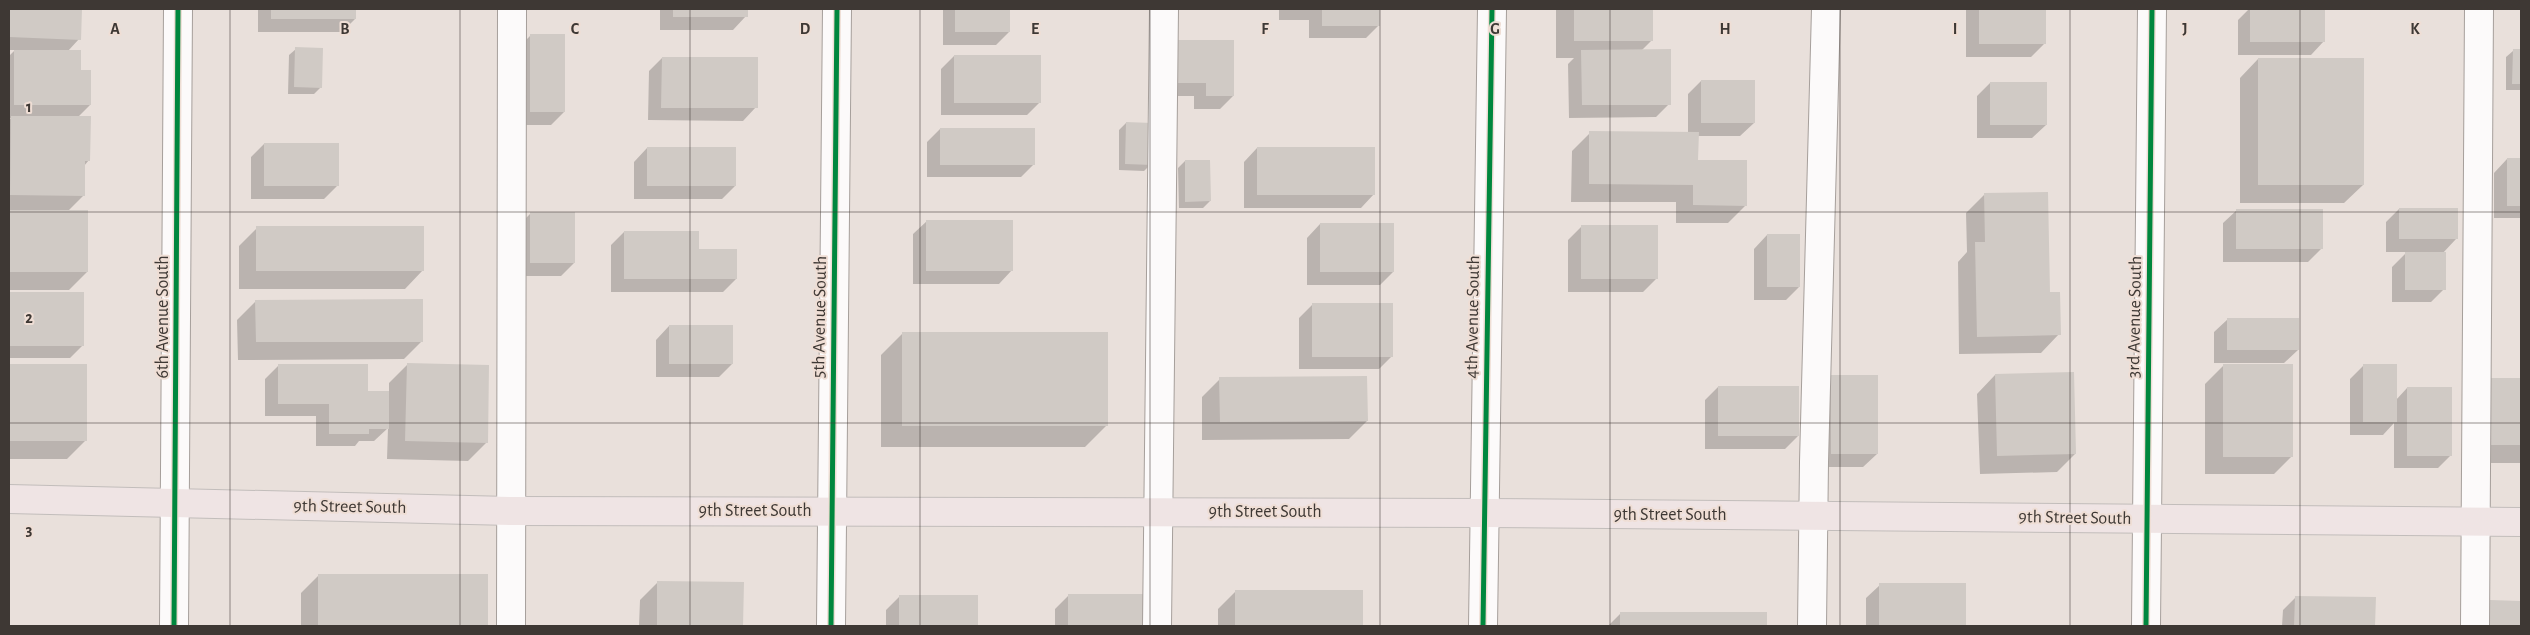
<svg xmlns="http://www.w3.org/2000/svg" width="2530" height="635" viewBox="0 0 2530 635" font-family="'Alegreya Sans',sans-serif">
	<rect width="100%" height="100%" fill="#e9e0db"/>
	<path fill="#0003" d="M9 9H81L79 39 68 51 79 72 90 105 77 118 89 160 84 166V195L67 212 87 272 69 290H9V120L11 118H9V56L15 50H9Z
		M258 9H355V19L342 32H258Z
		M660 9H746V16L733 30H660Z
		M943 9H1009V32L996 45H943Z
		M1279 9H1379V25L1366 38H1309V20H1279Z
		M1556 9H1652V40L1641 51 1669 104 1656 117 1569 118 1568 64 1574 58H1556Z
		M1966 9H2044V44L2031 57H1966Z
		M2249 9H2324V41L2311 55H2238V20Z
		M530 36 564 112 551 125H517V49Z
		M296 49 321 87 314 94H288L289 55Z
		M2513 51H2521V90H2506V57Z
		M1164 54 1233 96 1220 109H1194V96H1164Z
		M954 56 1040 102 1027 115H941V69Z
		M662 58 756 107 743 121 648 120 649 71Z
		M2258 59 2363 185 2344 203H2240V78Z
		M1701 81 1754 123 1740 136H1697V161L1746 205 1728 223H1676V202H1571L1572 151 1590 133H1688V94Z
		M1990 83 2046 125 2032 138H1977V96Z
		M1126 123 1151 164 1144 171 1119 170V130Z
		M940 129 1034 164 1021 177H927V142Z
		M264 144 337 186 324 199H251V157Z
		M647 148 735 186 722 199H634V162Z
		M1257 148 1374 194 1361 208H1244V162Z
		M2507 159H2521V218H2494V173Z
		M1185 161 1210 201 1203 208H1179L1178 168Z
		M1984 195 2049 293 2059 334 2041 353 1959 354 1958 262 1967 252 1966 213Z
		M2399 209 2456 239 2442 254 2444 289 2431 302H2392V267L2407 252H2386V222Z
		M2237 210 2321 249 2308 262H2223V223Z
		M530 214 574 263 561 276H517V227Z
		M927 221 1012 270 999 284H913V234Z
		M1320 224 1393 272 1380 285H1307V238Z
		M1581 227 1656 279 1643 292H1568V240Z
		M257 228 423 270 405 289H239V246Z
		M624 232 697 250 736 279 723 292H611V245Z
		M1767 235 1799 287 1786 300H1754V249Z
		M9 293H83V345L70 358H9Z
		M256 301 422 341 404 359 238 360 237 320Z
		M1312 305 1392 356 1379 369H1299V318Z
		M2228 319 2298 350 2284 363H2214V332Z
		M669 326 732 364 719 377H656V340Z
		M903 333 1107 425 1085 447H881V355Z
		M9 365 85 366V441L67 459H9Z
		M407 365 487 442 468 461 387 459 388 428 374 441H359L355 446H316V416H265V379L278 366 367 392H389V383Z
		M2223 366 2292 456 2274 474H2205V384Z
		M2363 366 2396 400 2407 388 2451 455 2438 468H2394V423L2383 435H2350V379Z
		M1995 375 2075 454 2057 472 1980 474 1977 394Z
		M1832 376 1877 454 1863 467H1819V389Z
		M1220 379 1367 421 1349 439 1202 440V397Z
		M2490 379H2521V463H2472Z
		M1718 387 1798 436 1785 449H1705V400Z
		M319 575H487V626H301V593Z
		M658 582 743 583 742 626H639L640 600Z
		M1880 585H1964V626H1866V598Z
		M1236 591H1362V626H1218V609Z
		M1068 596 1144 626H1055V609Z
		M899 597H977V626H886V610Z
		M2296 597 2375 598 2374 626H2282L2283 610Z
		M2491 602H2521V626H2473V620Z
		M1620 614H1766V626H1608Z"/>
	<path fill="#d0cac5" d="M9 9H82L81 40 9 37Z
		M271 9H356V19H271Z
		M673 9H748V17H673Z
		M955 9H1010V32H955Z
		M1322 9H1380V26H1322Z
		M1574 9H1653V41H1574Z
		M1979 9H2046V44H1979Z
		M2250 9H2325V42H2250Z
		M530 34H565V112H530Z
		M1177 40H1234V96H1206V83H1177Z
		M295 47 323 48 322 88 294 87Z
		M1671 49V105H1582L1581 50Z
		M2513 49H2521V84H2512Z
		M14 50H81V70H91V105H14Z
		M954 55H1041V103H954Z
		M662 57H758V108H661Z
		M2258 58H2364V185H2258Z
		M1701 80H1755V123H1701Z
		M1990 82H2047V125H1990Z
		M11 116H91L90 161H85V196L10 195Z
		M1126 122 1152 123V165L1125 164Z
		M940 128H1035V165H940Z
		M1589 131 1699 132 1698 160H1747V206L1693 205V185L1589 184Z
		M264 143H339V186H264Z
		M647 147H736V186H647Z
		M1257 147H1375V195H1257Z
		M2507 158H2521V206H2507Z
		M1185 160H1210L1211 201 1185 202Z
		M2048 192 2050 292H2060L2061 335 1977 337 1975 242H1985L1984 193Z
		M2399 208H2458V239H2399Z
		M2236 209H2323V249H2236Z
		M9 210H88V272H9Z
		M530 212H575V263H530Z
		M926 220H1013V271H926Z
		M1320 223H1394V272H1320Z
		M1581 225H1658V279H1581Z
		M256 226H424V271H256Z
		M624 231H699V249H737V279H624Z
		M1767 234H1800V287H1767Z
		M2405 252H2446V290H2405Z
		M9 292H84V346H9Z
		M423 299V342H256L255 300Z
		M1312 303H1393V357H1312Z
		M2227 318H2299V350H2227Z
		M669 325H733V364H669Z
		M902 332H1108V426H902Z
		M407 363 489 365 488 443 405 441Z
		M9 364H87V441H9Z
		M278 364H368V391H389V429H369V434H329V404H278Z
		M2223 364H2293V457H2223Z
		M2363 364H2397V422H2363Z
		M2074 372 2076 454 1997 456 1995 374Z
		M1831 375H1878V454H1831Z
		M1367 376 1368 421 1220 422 1219 377Z
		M2489 378H2521V445H2489Z
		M1718 386H1799V436H1718Z
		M2407 387H2452V456H2407Z
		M318 574H488V626H318Z
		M657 581 744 582 743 626H657Z
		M1879 583H1966V626H1879Z
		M1235 590H1363V626H1235Z
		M1068 594H1145V626H1068Z
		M899 595H978V626H899Z
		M2295 596 2376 597 2375 626H2294Z
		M2490 600 2521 601V626H2490Z
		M1620 612H1767V626H1620Z"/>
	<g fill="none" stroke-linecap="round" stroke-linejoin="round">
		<g stroke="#a69f9b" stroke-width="30">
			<path id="minor" d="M174 626 178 9
				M511 626 512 9
				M831 626 837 9
				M1157 626 1164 9
				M1483 626 1492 9
				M1812 626 1814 462 1826 9
				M2146 626 2152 9
				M2475 626 2479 9"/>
		</g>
		<g stroke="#c2bdbb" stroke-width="30">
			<path id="major" d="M9 499 512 511 1484 513 2521 522"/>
		</g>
		<use href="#minor" stroke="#fcfafa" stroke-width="28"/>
		<use href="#major" stroke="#efe4e4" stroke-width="28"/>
		<g stroke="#efded5" stroke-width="8">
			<path id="cycleway" d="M174 626 178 9
				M831 626 837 9
				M1483 626 1492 9
				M2146 626 2152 9"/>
		</g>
		<use href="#cycleway" stroke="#00873e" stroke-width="5"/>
	</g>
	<path fill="none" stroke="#3e3834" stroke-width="1" stroke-opacity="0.55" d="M230 9V626M460 9V626M690 9V626M920 9V626M1150 9V626M1380 9V626M1610 9V626M1840 9V626M2070 9V626M2300 9V626M9 212H2521M9 423H2521"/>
	<g text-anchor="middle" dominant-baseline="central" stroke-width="4" stroke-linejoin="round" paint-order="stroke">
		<g font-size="18" fill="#3e3834" stroke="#efded5">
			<text transform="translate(163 317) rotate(-90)">6th Avenue South</text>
			<text transform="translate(820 317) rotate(-89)">5th Avenue South</text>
			<text transform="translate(1473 317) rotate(-89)">4th Avenue South</text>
			<text transform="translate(2135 317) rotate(-89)">3rd Avenue South</text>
			<text transform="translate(350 507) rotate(1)">9th Street South</text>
			<text x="755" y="511">9th Street South</text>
			<text x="1265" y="512">9th Street South</text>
			<text x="1670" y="515">9th Street South</text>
			<text transform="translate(2075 518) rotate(1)">9th Street South</text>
		</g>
	</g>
	<g font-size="16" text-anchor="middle" font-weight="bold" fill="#3e3834" stroke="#efded5" stroke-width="4" stroke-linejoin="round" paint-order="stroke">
		<text x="115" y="34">A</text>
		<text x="345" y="34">B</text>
		<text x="575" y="34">C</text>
		<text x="805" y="34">D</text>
		<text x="1035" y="34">E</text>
		<text x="1265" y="34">F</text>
		<text x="1495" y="34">G</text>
		<text x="1725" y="34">H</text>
		<text x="1955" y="34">I</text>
		<text x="2185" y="34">J</text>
		<text x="2415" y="34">K</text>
		<text x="29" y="112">1</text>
		<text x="29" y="323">2</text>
		<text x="29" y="535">3</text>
	</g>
	<rect width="2530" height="635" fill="none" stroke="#3e3834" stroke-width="20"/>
</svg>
